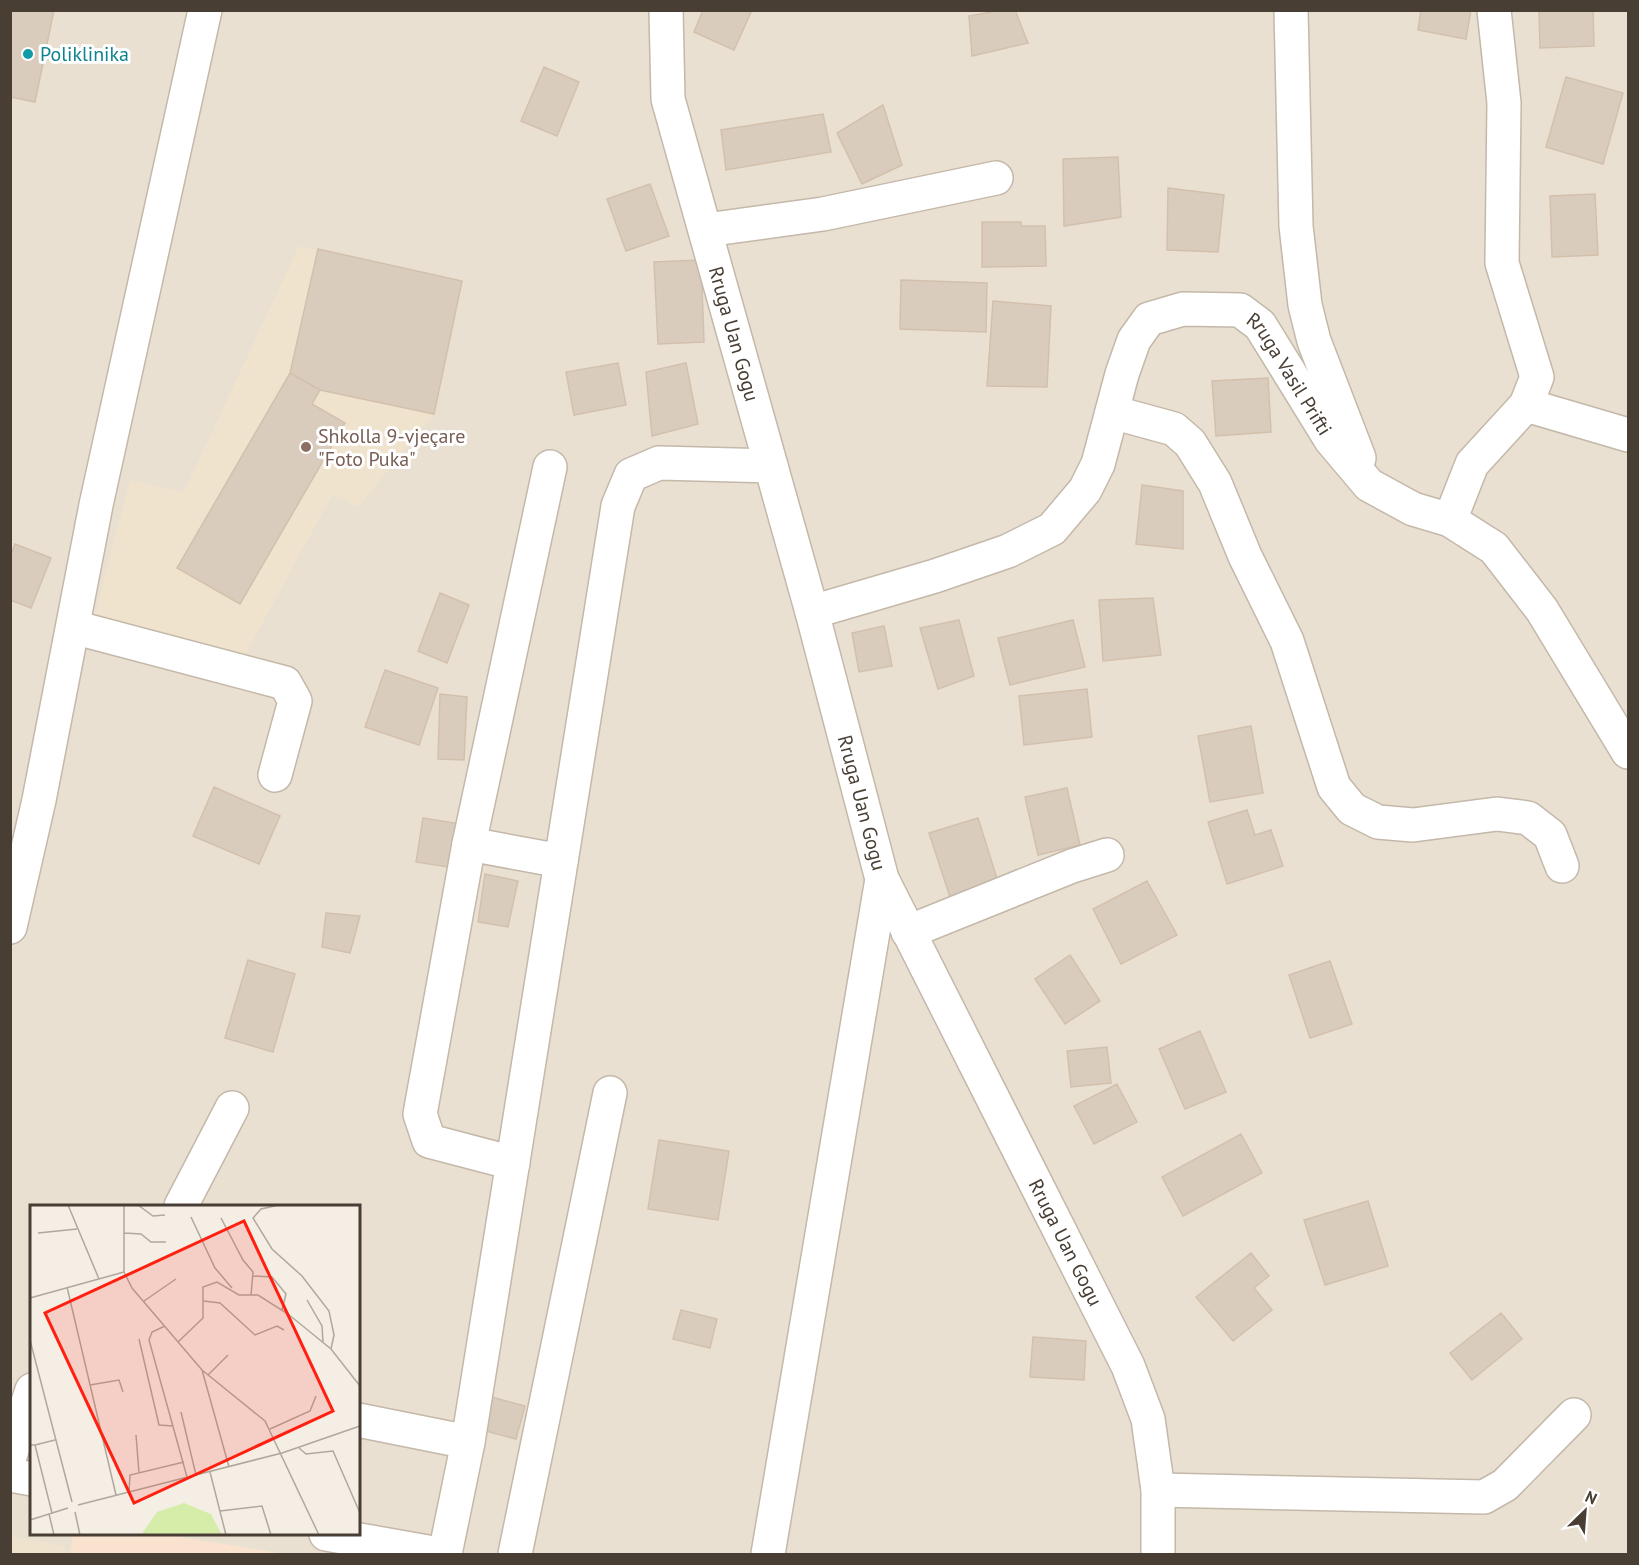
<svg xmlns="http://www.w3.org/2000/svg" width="1639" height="1565" viewBox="0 0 1639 1565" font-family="'PT Sans',sans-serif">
	<rect width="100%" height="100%" fill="#f4eee5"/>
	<path fill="#e9e0d2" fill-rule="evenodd" d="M11 11H1628V1554H11ZM32 1206H358V1534H32Z"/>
	<path fill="#f9e3ce" d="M73 1534H163L284 1554H70Z"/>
	<path fill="#efe3cd" d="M299 246 462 281 434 414 358 507 332 495 245 655 95 615 130 480 184 492Z
		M10 1536 66 1546 65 1554H11Z"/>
	<path fill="#daccbc" stroke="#d3c0ac" stroke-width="1.5" d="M10 10H54L35 102 10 97Z
		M703 10H752L734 50 694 32Z
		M1002 10H1015L1028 43 972 56 969 16Z
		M1421 10H1471L1466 39 1418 30Z
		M1539 10H1593L1594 46 1540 48Z
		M544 67 579 82 557 136 521 121Z
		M1566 77 1623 93 1603 164 1546 147Z
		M883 105 902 165 862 184 837 133Z
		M823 114 831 152 726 170 721 130Z
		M1118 157 1121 217 1064 226 1063 159Z
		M650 184 669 236 626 251 607 199Z
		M1168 188 1224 195 1218 252 1167 250Z
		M1595 194 1598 255 1552 257 1550 196Z
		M982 222H1021V226H1045L1046 266 982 267Z
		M318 249 462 281 434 414 320 390 290 373Z
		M701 260 704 342 658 344 654 262Z
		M901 280 987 283 986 332 900 329Z
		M993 301 1051 306 1047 387 987 386Z
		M618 363 626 405 574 415 566 372Z
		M686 363 698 424 652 436 646 372Z
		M290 373 320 390 312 404 345 423 240 604 177 568Z
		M1268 378 1271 432 1216 436 1212 381Z
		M1142 485 1183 491V549L1136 544Z
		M15 544 51 558 31 608 10 600V557Z
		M440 593 469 605 447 663 418 651Z
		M1153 598 1161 655 1103 661 1099 600Z
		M959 620 974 676 938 689 920 628Z
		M1073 620 1085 667 1010 685 998 638Z
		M884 626 892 666 859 672 852 633Z
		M385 670 438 688 419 745 365 727Z
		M1087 689 1092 737 1024 745 1019 696Z
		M440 694 467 697 464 760 438 759Z
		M1251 726 1263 793 1210 802 1198 736Z
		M214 787 280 816 259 864 193 836Z
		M1067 788 1080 845 1038 855 1025 797Z
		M1247 810 1255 835 1271 830 1283 866 1227 884 1208 822Z
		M423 818 461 824 454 868 416 862Z
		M978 818 1000 888 952 903 929 833Z
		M485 874 518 881 508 927 478 922Z
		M1147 881 1177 935 1121 964 1093 909Z
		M326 913 360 916 350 953 322 947Z
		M1070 955 1100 1001 1065 1024 1035 979Z
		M248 960 295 974 273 1052 225 1038Z
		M1330 961 1352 1024 1310 1038 1289 975Z
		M1200 1031 1226 1092 1185 1109 1159 1049Z
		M1107 1047 1111 1083 1071 1087 1067 1051Z
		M1117 1084 1137 1122 1094 1144 1074 1106Z
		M1241 1134 1262 1173 1183 1216 1162 1177Z
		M659 1140 729 1151 718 1220 648 1209Z
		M1368 1201 1388 1266 1325 1285 1304 1220Z
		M1251 1253 1269 1276 1254 1288 1272 1310 1233 1341 1196 1297Z
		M681 1310 717 1319 710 1348 673 1339Z
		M1501 1313 1522 1339 1472 1380 1450 1353Z
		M1033 1337 1086 1341 1084 1380 1030 1377Z
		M488 1396 525 1406 516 1439 482 1430Z"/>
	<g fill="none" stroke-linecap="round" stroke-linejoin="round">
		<g stroke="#c4b8a9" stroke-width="36">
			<g id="street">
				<path id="s1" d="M666 10 668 99 812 612 882 879 1128 1366 1148 1419 1158 1490V1554"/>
				<path d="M1291 10 1296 226 1305 305 1314 341 1359 458"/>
				<path d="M706 230 823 214 996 178"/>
				<path d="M1526 405 1628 435"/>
				<path d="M1112 412 1174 429 1190 443 1215 483 1245 556 1287 641 1334 787 1352 809 1378 822 1413 825 1497 814 1528 818 1550 835 1562 866"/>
				<path d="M1450 520 1472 464 1526 405 1537 377 1502 263 1504 103 1494 10"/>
				<path id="s2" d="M812 612 935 576 1008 551 1052 529 1085 490 1098 464 1122 374 1134 340 1149 319 1183 309 1240 310 1260 325 1331 440 1369 485 1413 509 1450 520 1494 548 1542 610 1628 752"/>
				<path d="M73 627 285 683 295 701 275 775"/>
				<path d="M469 844 561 861"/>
				<path d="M10 927 39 800 96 505 205 10"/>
				<path d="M908 932 1072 866 1107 855"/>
				<path d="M513 1163 429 1141 420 1114 469 844 550 467"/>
				<path d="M181 1206 232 1108"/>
				<path d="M358 1420 468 1442"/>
				<path d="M10 1456 32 1390"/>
				<path d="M10 1475 32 1479"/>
				<path d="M1158 1490 1484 1497 1505 1485 1574 1415"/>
				<path d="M326 1534 439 1554"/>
				<path d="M445 1554 468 1442 618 506 631 475 659 463 771 466"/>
				<path d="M515 1554 610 1093"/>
				<path d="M768 1554 882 879"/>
			</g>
		</g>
		<use href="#street" stroke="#fff" stroke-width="33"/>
	</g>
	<circle fill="#0f9aa8" stroke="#fff" stroke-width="2" cx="28" cy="54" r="6"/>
	<circle fill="#8d6e63" stroke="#fff" stroke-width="2" cx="306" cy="447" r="6"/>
	<g text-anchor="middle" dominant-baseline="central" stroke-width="6" stroke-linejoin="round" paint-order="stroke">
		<g font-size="20" fill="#0d838f" stroke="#fff" text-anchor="start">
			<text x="40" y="54">Poliklinika</text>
		</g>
		<g font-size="20" fill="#483e34" stroke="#fff">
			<text stroke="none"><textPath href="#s1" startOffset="333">Rruga Uan Gogu</textPath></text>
			<text stroke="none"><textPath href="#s2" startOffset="664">Rruga Vasil Prifti</textPath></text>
			<text stroke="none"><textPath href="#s1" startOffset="819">Rruga Uan Gogu</textPath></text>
			<text stroke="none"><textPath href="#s1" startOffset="1305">Rruga Uan Gogu</textPath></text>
		</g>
		<g font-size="20" fill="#785e54" stroke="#fff" text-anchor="start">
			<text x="318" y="436">Shkolla 9-vjeçare<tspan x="318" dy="23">"Foto Puka"</tspan></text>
		</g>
	</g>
	<g transform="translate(30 1205)">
		<rect width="330" height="330" fill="#f4eee5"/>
		<path d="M154 298 181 309 192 330H111L127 307Z" fill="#d5eda9"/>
		<path fill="none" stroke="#afa89e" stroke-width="1.5" d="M38 0 69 74M94 0V67L102 83 172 165 235 216 289 330M108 0 123 11 135 10M249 0 231 4 223 13 242 44 272 71 299 106 304 130 301 144M161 12 185 63 202 83M191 13 213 55 223 67 221 90M8 28 47 24M94 28 111 29 121 37H136M223 71 242 72 256 89 252 105M37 82 86 290M0 93 94 67M277 95 292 121 293 137M114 96 146 74M174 96 190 98 225 130 247 121 254 125M135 121 122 127 119 135 157 272M109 134 129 220 143 221M0 135 42 297M148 137 173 113V82L187 77 209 90H228L258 109 301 144 330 181M172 165 199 262M178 170 198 150M60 180 89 175 93 187M151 207 166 270M240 224 280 206 286 191M106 230 109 268M0 240H5L22 308M5 240 25 235M269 243 276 249 303 246 330 308M180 267 196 330M99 287 100 270 154 257M48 300 252 248 330 221M190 306 232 301 241 330M45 307 50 330M19 309 24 330M0 315 38 303"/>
		<path fill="#ff2011" fill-opacity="0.15" stroke="#ff2011" stroke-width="3" d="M214 16 303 206 104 298 15 108Z"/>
		<rect width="330" height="330" fill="none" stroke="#483e34" stroke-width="3"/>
	</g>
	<rect width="1639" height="1565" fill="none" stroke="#483e34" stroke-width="24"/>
	<g transform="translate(1585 1511) rotate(25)" stroke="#ffffff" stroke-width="4.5" paint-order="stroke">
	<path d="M0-4.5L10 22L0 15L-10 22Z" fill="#483e34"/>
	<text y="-9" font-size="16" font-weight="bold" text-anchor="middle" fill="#483e34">N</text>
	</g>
</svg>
